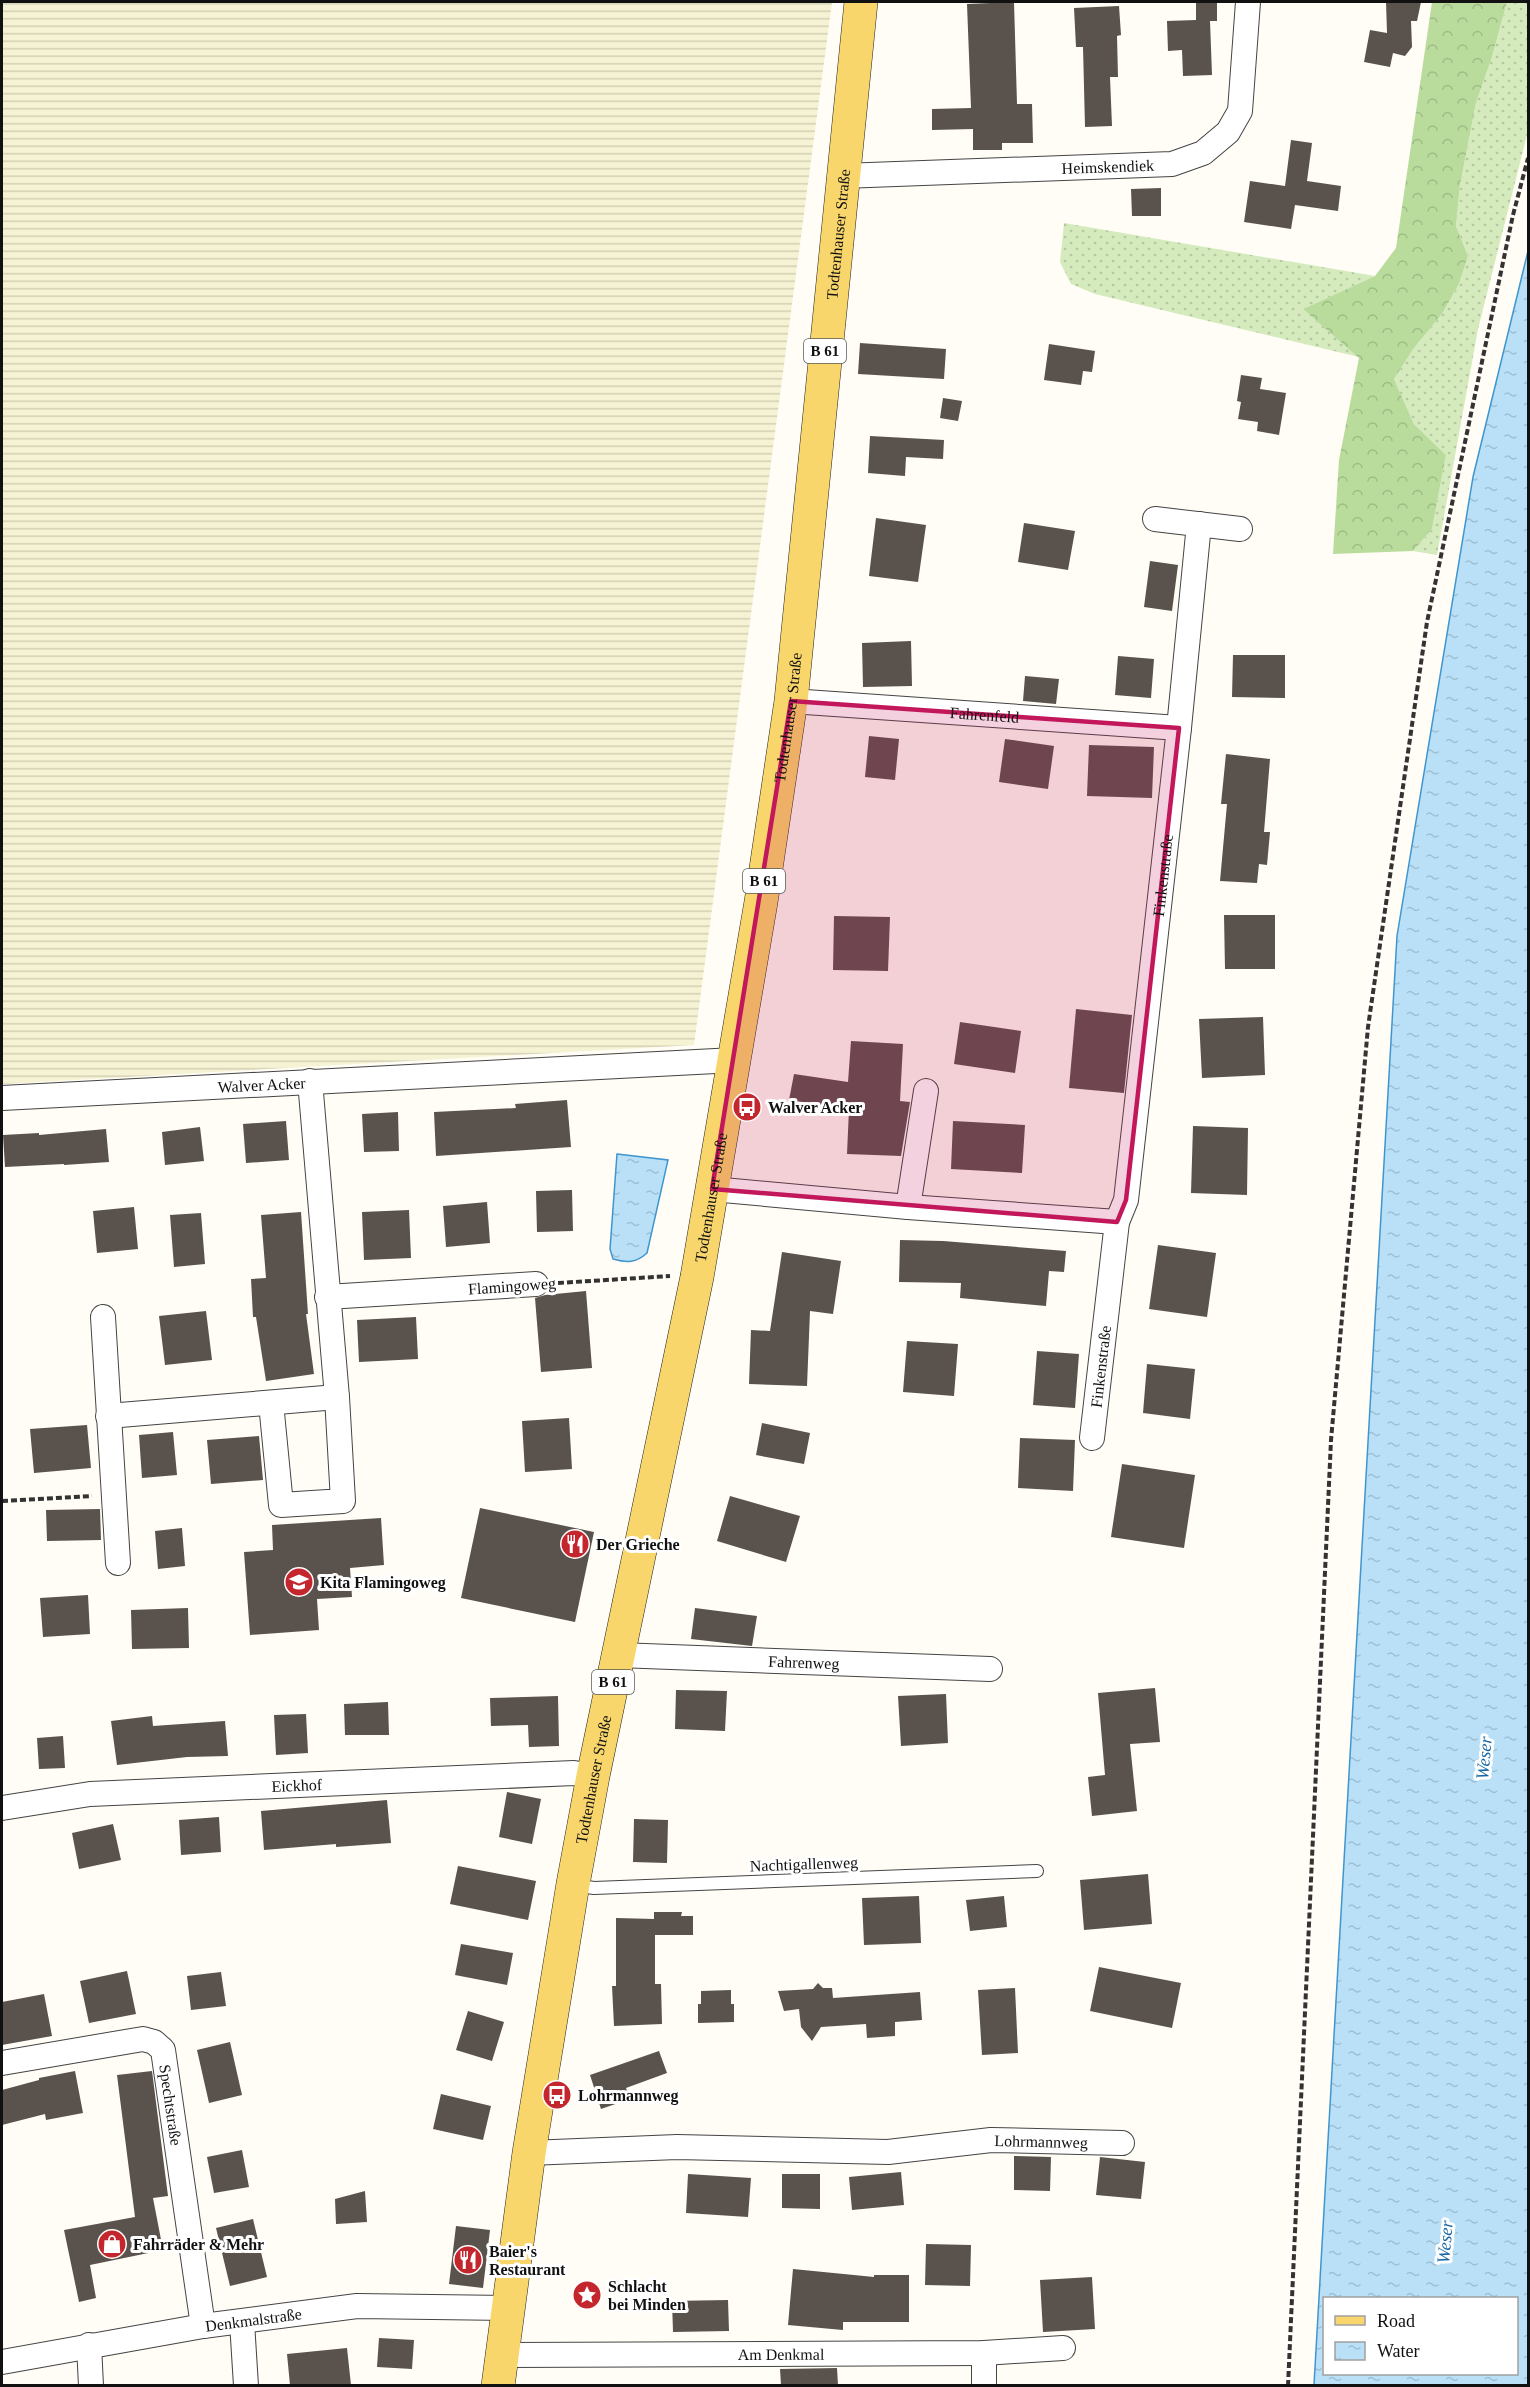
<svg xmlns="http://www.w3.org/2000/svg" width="1530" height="2387" viewBox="0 0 1530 2387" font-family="'Times New Roman',serif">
	<defs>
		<pattern id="farmland-rules" width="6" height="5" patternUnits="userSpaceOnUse" patternTransform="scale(1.5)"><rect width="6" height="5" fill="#f6f3d4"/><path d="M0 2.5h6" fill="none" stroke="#d2cfb5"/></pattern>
		<pattern id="grass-dots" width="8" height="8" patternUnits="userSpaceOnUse" patternTransform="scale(1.5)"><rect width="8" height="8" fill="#d5ebbd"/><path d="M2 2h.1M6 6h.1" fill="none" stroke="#b6c8a1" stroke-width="1.8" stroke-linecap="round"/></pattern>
		<pattern id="forest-crowns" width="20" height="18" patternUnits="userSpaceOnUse" patternTransform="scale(1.5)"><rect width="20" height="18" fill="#b9dc9c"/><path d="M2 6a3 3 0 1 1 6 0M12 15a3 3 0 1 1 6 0" fill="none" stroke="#9ebc85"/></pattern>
		<pattern id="water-ripples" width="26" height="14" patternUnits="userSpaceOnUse" patternTransform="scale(1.5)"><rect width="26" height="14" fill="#b9e0f7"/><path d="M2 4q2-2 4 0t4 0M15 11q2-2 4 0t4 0" fill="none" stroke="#9ebfd3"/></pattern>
	</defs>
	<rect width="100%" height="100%" fill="#fffdf5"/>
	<path fill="url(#farmland-rules)" d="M2 2H832L694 1045 2 1084Z"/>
	<path fill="url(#grass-dots)" d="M1507 2H1528V131L1478 329 1437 555 1413 551 1432 529 1446 455 1414 424 1394 379 1414 348 1442 314 1459 284 1468 256 1456 226 1460 185 1476 103 1492 57Z
		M1064 223 1375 276 1303 309 1359 357 1095 294 1071 284 1060 262Z"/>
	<path fill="url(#forest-crowns)" d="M1432 2H1507L1492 57 1476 103 1460 185 1456 226 1468 256 1459 284 1442 314 1414 348 1394 379 1414 424 1446 455 1432 529 1413 551 1333 554 1339 460 1359 358 1303 309 1375 276 1396 248Z"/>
	<path fill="url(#water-ripples)" stroke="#3f96cf" stroke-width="1.5" fill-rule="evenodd" d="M1528 251V2385H1314L1397 936 1473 477ZM1324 2298H1516V2374H1324Z
		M617 1154 668 1160 647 1253C636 1263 627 1263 613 1259L610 1249Z"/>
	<path fill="#5a524d" d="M1014 2 1017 104H1032L1033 143H1002V150H973V129L932 130V109L971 108 967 4Z
		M1196 2H1217V21H1210L1212 75 1183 76 1182 50 1168 51 1167 21 1196 20Z
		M1386 2H1421L1417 21H1411L1412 47 1405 56 1393 53 1390 67 1364 62 1370 30 1387 33Z
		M1119 6 1121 35 1117 36 1118 77H1110L1112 126 1085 127 1083 47H1076L1074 8Z
		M1291 140 1312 143 1307 181 1341 186 1338 211 1295 205 1291 229 1244 222 1250 181 1285 186Z
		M1161 188V216H1132L1131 189Z
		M860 343 946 349 944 379 858 374Z
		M1049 344 1095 351 1092 372 1083 371 1081 385 1044 380Z
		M1241 375 1262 378 1260 389 1286 393 1279 435 1257 431 1258 422 1238 419 1241 402 1237 401Z
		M943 398 962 401 958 421 940 418Z
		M870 436 944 440 943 459 906 457 905 476 868 473Z
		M876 518 926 525 918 582 869 576Z
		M1024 523 1075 531 1068 570 1018 562Z
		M1150 561 1178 565 1172 611 1144 607Z
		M911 641 912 686 863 687 862 643Z
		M1233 655H1285V698L1232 697Z
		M1118 656 1154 659 1151 698 1115 695Z
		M1025 676 1059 679 1056 704 1023 701Z
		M869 736 899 739 895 780 865 777Z
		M1005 739 1054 746 1048 789 999 782Z
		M1089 745 1154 747 1152 798 1087 796Z
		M1226 754 1270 759 1264 832H1270L1267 865 1259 864 1257 883 1220 881 1227 804H1221Z
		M1224 915H1275V969H1225Z
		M834 916 890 917 888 971 833 970Z
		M1076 1009 1132 1015 1124 1093 1069 1088Z
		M1263 1017 1265 1075 1202 1078 1199 1019Z
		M960 1022 1021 1031 1015 1073 954 1064Z
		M851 1041 903 1044 900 1101 910 1102 901 1156 847 1154 849 1109 789 1100 794 1074 848 1082Z
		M567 1100 571 1147 436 1156 434 1112 516 1108 515 1104Z
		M398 1112 399 1151 364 1152 362 1114Z
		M286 1121 289 1160 246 1163 243 1124Z
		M953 1121 1025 1125 1022 1173 951 1169Z
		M1193 1126 1248 1128 1247 1195 1191 1193Z
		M200 1127 204 1161 165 1165 162 1132Z
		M106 1129 109 1162 64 1165V1164L5 1167 3 1135 39 1133V1135Z
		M572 1190 573 1231 537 1232 536 1191Z
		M487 1202 490 1243 446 1247 443 1206Z
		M134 1207 138 1249 97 1253 93 1211Z
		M409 1210 411 1258 364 1260 362 1212Z
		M301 1212 308 1314H306L314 1374 266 1381 256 1317H253L251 1279 266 1278 261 1215Z
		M201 1213 205 1264 174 1267 170 1215Z
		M900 1240 943 1241 1066 1251 1064 1272 1049 1271 1046 1306 960 1298 961 1283 899 1282Z
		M1158 1245 1216 1253 1207 1317 1149 1309Z
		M782 1252 841 1261 833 1314 810 1311 807 1386 749 1384 751 1330 770 1331Z
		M586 1291 592 1368 541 1372 535 1298 545 1295Z
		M206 1311 212 1360 165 1365 159 1316Z
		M416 1317 418 1359 359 1362 357 1320Z
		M907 1341 958 1344 954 1396 903 1392Z
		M1037 1351 1079 1354 1075 1408 1033 1405Z
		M1147 1364 1195 1369 1190 1419 1143 1413Z
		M569 1418 572 1469 525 1472 522 1421Z
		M762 1423 810 1433 804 1464 756 1455Z
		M87 1425 91 1468 34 1473 30 1429Z
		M173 1432 177 1475 142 1478 139 1435Z
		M259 1436 263 1480 211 1484 207 1440Z
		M1020 1438 1075 1440 1073 1491 1018 1488Z
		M1122 1464 1195 1475 1184 1548 1111 1537Z
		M730 1496 800 1516 786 1562 717 1541Z
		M480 1508 594 1532 575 1622 461 1598Z
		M100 1509 101 1540 47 1541 46 1510Z
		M381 1518 384 1565 350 1568 352 1597 317 1599 319 1630 250 1635 244 1552 273 1550 272 1525Z
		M182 1528 185 1566 158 1569 155 1531Z
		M88 1595 90 1634 43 1637 40 1598Z
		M188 1608 189 1648 132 1649 131 1610Z
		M695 1608 757 1616 752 1646 691 1639Z
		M1155 1688 1160 1742 1130 1744 1137 1811 1092 1816 1088 1777 1105 1775 1098 1693Z
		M676 1690 727 1691 725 1731 675 1729Z
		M946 1694 948 1743 901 1746 898 1696Z
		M558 1696 559 1746 529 1747 528 1725 491 1726 490 1698Z
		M388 1702 389 1735H345L344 1704Z
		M306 1714 308 1753 276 1755 274 1715Z
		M152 1716 153 1726 225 1721 228 1756 187 1757 117 1765 111 1721Z
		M63 1736 65 1768 39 1769 37 1738Z
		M507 1792 541 1799 532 1844 499 1837Z
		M387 1800 391 1843 336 1847V1844L264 1850 261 1811Z
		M219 1817 221 1852 181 1855 179 1820Z
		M634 1819 668 1820 667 1863 633 1862Z
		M113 1824 121 1860 79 1869 72 1833Z
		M458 1866 536 1881 528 1920 450 1904Z
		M1148 1874 1152 1924 1084 1930 1080 1880Z
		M919 1896 921 1943 864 1945 862 1898Z
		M1004 1896 1007 1927 970 1931 966 1900Z
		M654 1912H682L681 1916H693V1935H655V1984H661L662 2024 614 2026 612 1986H616V1918L654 1919Z
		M461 1944 513 1953 507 1985 455 1975Z
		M1099 1967 1181 1983 1172 2028 1090 2011Z
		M127 1971 136 2014 89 2023 80 1981Z
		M221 1972 226 2006 191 2010 187 1976Z
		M818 1983 823 1988H832L833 1998 920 1992 922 2020 895 2022V2036L867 2038 866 2024 821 2027 812 2041 801 2027 799 2009 784 2011 778 1991 813 1989Z
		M1015 1988 1018 2053 982 2055 978 1990Z
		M731 1990V2004H734V2022L698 2023V2004H701V1991Z
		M44 1994 52 2036 2 2045V2002Z
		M468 2011 504 2022 492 2061 456 2050Z
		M230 2042 242 2095 209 2103 197 2050Z
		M659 2051 667 2073 626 2088 630 2099 601 2109 590 2075Z
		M75 2071 83 2113 46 2120 45 2114 2 2125V2090L39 2080V2078Z
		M152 2071 168 2196 153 2198 163 2250 90 2265 96 2298 79 2302 64 2230 135 2217 117 2075Z
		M441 2094 491 2106 483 2140 433 2129Z
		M242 2150 249 2187 214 2193 207 2157Z
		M1014 2156 1051 2157 1050 2191 1014 2190Z
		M1100 2157 1145 2162 1141 2199 1096 2195Z
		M901 2172 904 2205 852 2210 849 2177Z
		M688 2174 751 2178 748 2217 686 2213Z
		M782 2174H820V2209L782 2208Z
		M365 2191 367 2222 336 2224 335 2199Z
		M253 2219 267 2277 230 2286 216 2228Z
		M456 2226 490 2230 483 2288 449 2284Z
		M926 2244 971 2245 970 2286 925 2285Z
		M793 2269 874 2277V2275H909V2322H843V2330L788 2325Z
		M1092 2277 1095 2329 1043 2332 1040 2280Z
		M728 2300 729 2331 673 2332 672 2301Z
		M379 2338 414 2340 412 2369 377 2367Z
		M347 2348 351 2385H290L287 2354Z
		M837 2368 838 2385H781L780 2369Z"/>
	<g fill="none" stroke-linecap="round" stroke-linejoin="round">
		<g stroke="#444" stroke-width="14">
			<path id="lane" d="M573 1885 594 1888 1037 1871"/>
		</g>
		<g stroke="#444" stroke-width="26">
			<g id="street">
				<path id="s1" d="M842 176 1172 164 1203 153 1228 132 1240 111 1248 2"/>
				<path d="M1155 519 1240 529"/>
				<path id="s2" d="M791 701 1179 728"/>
				<path id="s3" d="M2 1098 735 1060"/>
				<path d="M712 1189 908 1207 1117 1222"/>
				<path d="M908 1207 926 1091"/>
				<path d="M327 1297 536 1284"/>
				<path d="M103 1317 118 1563"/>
				<path d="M271 1403 281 1505 343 1501 337 1397 310 1081"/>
				<path d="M108 1416 337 1397"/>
				<path id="s4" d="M1092 1438 1117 1222 1126 1200 1179 728 1199 524"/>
				<path id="s5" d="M618 1655 990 1669"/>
				<path id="s6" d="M2 1808 90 1794 574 1773 593 1776"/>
				<path id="s7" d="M2 2063 143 2039 154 2042 163 2050 203 2326"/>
				<path id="s8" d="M529 2153 677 2147 888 2152 991 2140 1122 2143"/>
				<path d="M242 2322 246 2386"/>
				<path d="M89 2345 91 2386"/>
				<path id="s9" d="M501 2355 984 2353 1063 2348"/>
				<path id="s10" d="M2 2362 203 2326 357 2306 508 2308"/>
				<path d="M984 2386V2353"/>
			</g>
		</g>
		<g stroke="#222" stroke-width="34">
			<g id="primary">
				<path id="s11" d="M498 2386 529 2153 573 1884 593 1776 697 1277 761 902 791 701 861 2"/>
			</g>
		</g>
		<path stroke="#333" stroke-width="4" stroke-dasharray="6 3" stroke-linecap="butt" d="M558 1283 670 1276
			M2 1501 92 1496
			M1288 2386 1331 1440 1368 1027 1427 622 1513 215 1528 158"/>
		<use href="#lane" stroke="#fff" stroke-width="12"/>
		<use href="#street" stroke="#fff" stroke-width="24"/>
		<use href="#primary" stroke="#f9d66b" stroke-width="33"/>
	</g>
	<path fill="#c2185b" fill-opacity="0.2" stroke="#c2185b" stroke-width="4.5" stroke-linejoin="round" d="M791 701 1179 728 1126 1200 1117 1222 712 1189Z"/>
	<defs>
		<g id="bus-disc" transform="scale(1.5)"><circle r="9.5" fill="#c4262e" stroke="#fff"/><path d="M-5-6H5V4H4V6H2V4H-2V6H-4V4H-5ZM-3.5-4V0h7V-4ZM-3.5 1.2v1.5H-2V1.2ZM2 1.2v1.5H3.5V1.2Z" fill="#fff"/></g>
		<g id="restaurant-disc" transform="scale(1.5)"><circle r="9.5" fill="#c4262e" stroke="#fff"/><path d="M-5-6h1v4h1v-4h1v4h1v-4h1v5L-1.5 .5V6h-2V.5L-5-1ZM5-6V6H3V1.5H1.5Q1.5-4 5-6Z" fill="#fff"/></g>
		<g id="school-disc" transform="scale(1.5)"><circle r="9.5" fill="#c4262e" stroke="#fff"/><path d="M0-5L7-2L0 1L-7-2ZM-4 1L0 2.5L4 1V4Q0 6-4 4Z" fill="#fff"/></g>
		<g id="shop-disc" transform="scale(1.5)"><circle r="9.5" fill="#c4262e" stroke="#fff"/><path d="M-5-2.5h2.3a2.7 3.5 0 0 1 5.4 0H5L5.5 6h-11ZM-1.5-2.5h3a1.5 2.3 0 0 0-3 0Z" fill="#fff"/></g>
		<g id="sight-disc" transform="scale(1.5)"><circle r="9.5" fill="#c4262e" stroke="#fff"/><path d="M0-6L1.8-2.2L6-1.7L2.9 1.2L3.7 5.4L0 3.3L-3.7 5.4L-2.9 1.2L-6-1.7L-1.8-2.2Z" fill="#fff"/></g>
	</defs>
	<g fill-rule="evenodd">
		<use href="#bus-disc" x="747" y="1107"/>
		<use href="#restaurant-disc" x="575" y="1544"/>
		<use href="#school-disc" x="299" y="1582"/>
		<use href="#bus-disc" x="557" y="2095"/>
		<use href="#shop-disc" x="112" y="2244"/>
		<use href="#restaurant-disc" x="468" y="2260"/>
		<use href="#sight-disc" x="587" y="2295"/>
	</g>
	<g text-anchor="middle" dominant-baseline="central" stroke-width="6" stroke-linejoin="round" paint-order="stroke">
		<g fill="#fff" stroke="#585858" stroke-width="1.5">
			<rect x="804" y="339" width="42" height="24" rx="4.5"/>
			<rect x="743" y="869" width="42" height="24" rx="4.5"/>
			<rect x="592" y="1670" width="42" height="24" rx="4.5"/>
		</g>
		<g font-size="15" font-weight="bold" fill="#111">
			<text x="825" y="351">B 61</text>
			<text x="764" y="881">B 61</text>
			<text x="613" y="1682">B 61</text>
		</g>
		<g font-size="16" fill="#111" stroke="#fff">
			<text stroke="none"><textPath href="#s1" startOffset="266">Heimskendiek</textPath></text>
			<text stroke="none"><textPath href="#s11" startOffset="2180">Todtenhauser Straße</textPath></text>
			<text stroke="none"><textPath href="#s2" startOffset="194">Fahrenfeld</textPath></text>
			<text stroke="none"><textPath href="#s11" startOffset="1694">Todtenhauser Straße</textPath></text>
			<text stroke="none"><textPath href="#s4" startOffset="568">Finkenstraße</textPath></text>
			<text stroke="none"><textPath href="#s3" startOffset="260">Walver Acker</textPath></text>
			<text stroke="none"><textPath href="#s11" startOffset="1208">Todtenhauser Straße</textPath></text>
			<text transform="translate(512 1286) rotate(-4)">Flamingoweg</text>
			<text stroke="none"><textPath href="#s4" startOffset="72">Finkenstraße</textPath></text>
			<text stroke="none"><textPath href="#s5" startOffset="186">Fahrenweg</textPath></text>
			<text stroke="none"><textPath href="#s11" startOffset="614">Todtenhauser Straße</textPath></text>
			<text stroke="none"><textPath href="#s6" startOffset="296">Eickhof</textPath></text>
			<text transform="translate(804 1864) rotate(-2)">Nachtigallenweg</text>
			<text stroke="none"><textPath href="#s7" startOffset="222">Spechtstraße</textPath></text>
			<text stroke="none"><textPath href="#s8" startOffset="513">Lohrmannweg</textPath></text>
			<text stroke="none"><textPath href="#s10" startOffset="255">Denkmalstraße</textPath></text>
			<text stroke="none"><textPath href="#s9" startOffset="280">Am Denkmal</textPath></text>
		</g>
		<g font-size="16" font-weight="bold" fill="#111" stroke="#fff" text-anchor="start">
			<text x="768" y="1107">Walver Acker</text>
			<text x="596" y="1544">Der Grieche</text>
			<text x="320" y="1582">Kita Flamingoweg</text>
			<text x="578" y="2095">Lohrmannweg</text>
			<text x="133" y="2244">Fahrräder &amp; Mehr</text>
			<text x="489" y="2251">Baier's<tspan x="489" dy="18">Restaurant</tspan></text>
			<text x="608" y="2286">Schlacht<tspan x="608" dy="18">bei Minden</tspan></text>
		</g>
		<g font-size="18" font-style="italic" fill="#1768a6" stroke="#fff">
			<text transform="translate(1484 1758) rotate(-85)">Weser</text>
			<text transform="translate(1445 2242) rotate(-85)">Weser</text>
		</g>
	</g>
	<rect width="1530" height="2387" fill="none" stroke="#111111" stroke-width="6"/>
	<rect x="1323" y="2297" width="195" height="78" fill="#ffffff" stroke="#a0a0a0" stroke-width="1.5"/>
	<rect x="1335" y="2316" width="30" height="9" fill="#f9d66b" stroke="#a0a0a0" stroke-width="1.5"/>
	<text x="1377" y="2327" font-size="18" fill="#111111">Road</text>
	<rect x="1335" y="2342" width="30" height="18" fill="url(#water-ripples)" stroke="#a0a0a0" stroke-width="1.5"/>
	<text x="1377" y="2357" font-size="18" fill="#111111">Water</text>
</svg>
